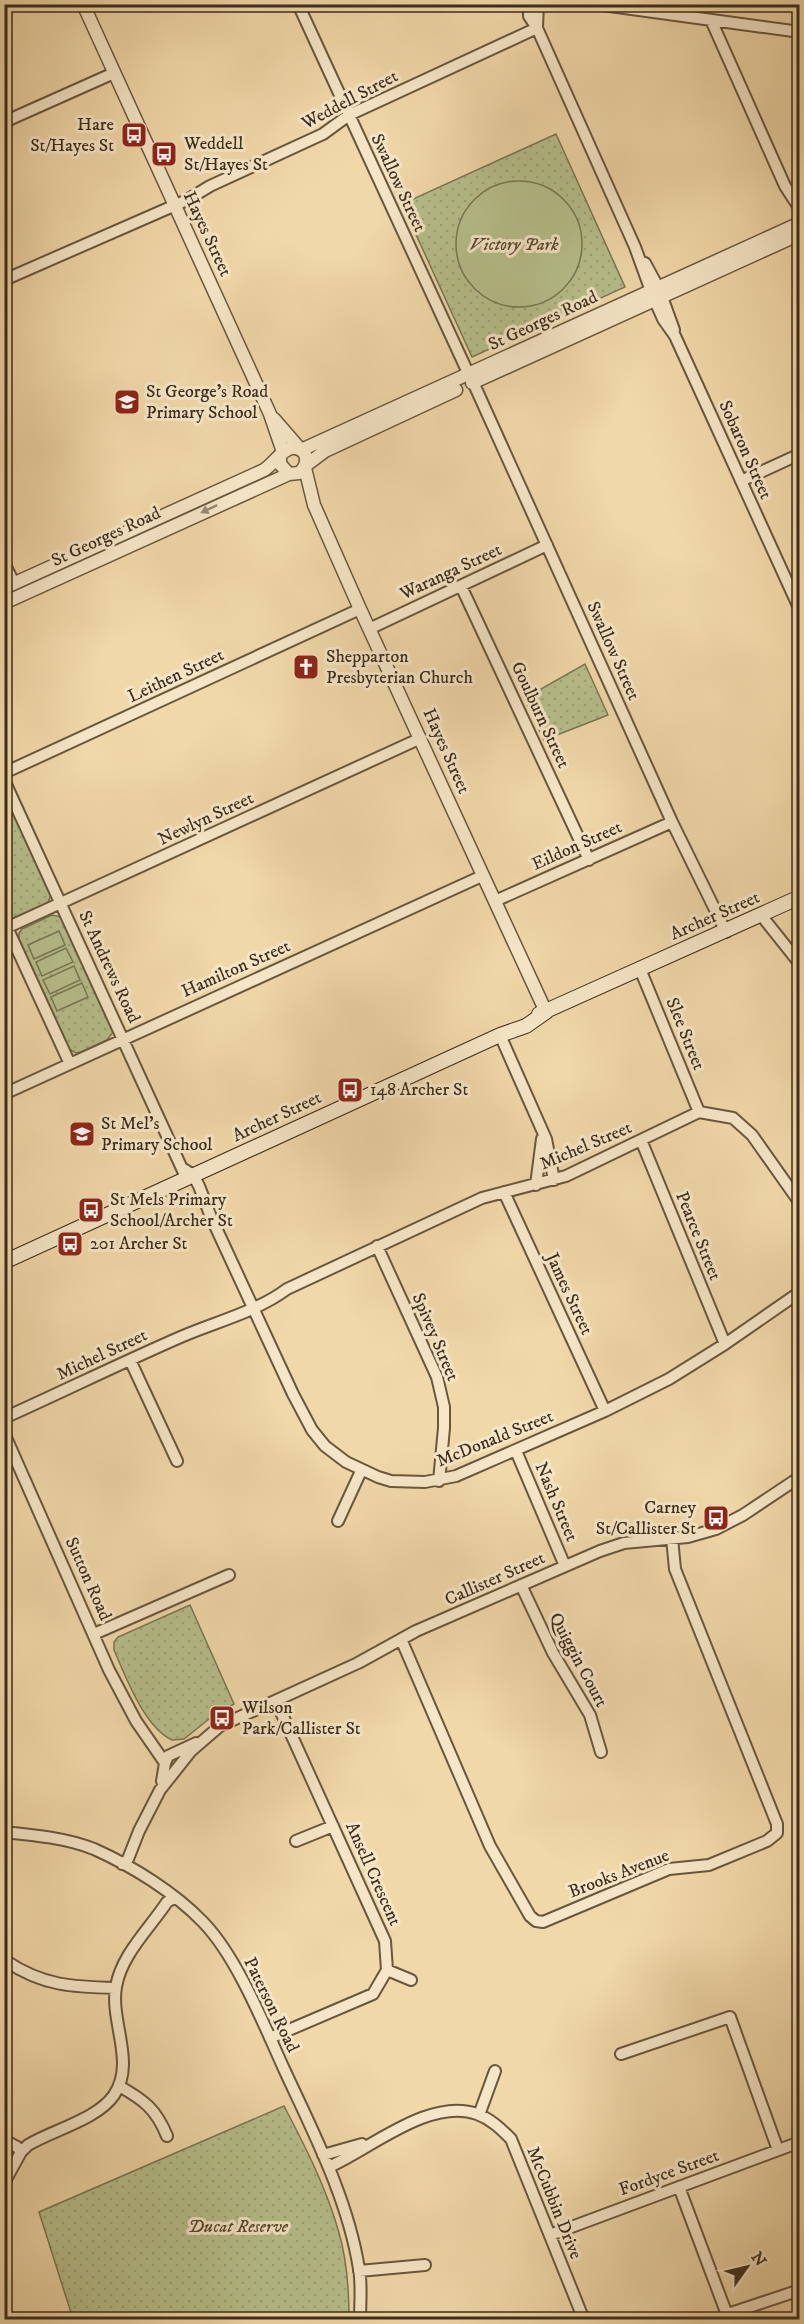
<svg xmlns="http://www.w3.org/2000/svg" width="804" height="2324" viewBox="0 0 804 2324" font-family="'IM FELL DW Pica',serif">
	<defs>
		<pattern id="grass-dots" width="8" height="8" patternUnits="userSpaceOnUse" patternTransform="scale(1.5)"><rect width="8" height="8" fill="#b6bf8b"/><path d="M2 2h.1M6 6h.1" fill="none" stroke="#9da477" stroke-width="1.8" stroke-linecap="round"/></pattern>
	</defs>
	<rect width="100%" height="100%" fill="#f1d8a9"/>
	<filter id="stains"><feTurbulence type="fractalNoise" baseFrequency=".00333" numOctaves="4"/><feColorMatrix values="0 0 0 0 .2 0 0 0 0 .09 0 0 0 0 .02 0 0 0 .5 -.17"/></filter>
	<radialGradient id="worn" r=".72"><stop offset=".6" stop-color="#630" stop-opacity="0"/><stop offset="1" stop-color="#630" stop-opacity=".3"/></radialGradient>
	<path fill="url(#grass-dots)" stroke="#787654" stroke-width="1.5" d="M556 134 625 287 472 357 402 204Z
		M585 664 608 715 544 740 525 698Z
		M4 789 51 895 47 904 11 919 4 914Z
		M52 915 61 917 64 920 113 1027V1032L107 1040 81 1052 76 1053 67 1048 19 943V933L22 929Z
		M190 1605 234 1704 209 1719 184 1739 172 1740C144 1727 126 1677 114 1650V1642L118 1637Z
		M284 2106C305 2146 327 2189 339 2233 347 2260 349 2291 349 2319H73L39 2212Z"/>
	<path fill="#b6bf8b" stroke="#787654" stroke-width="1.5" d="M456 244a63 63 0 1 1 126 0a63 63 0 1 1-126 0Z
		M59 931 65 945 34 959 28 945Z
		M66 948 73 962 42 976 36 962Z
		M74 966 80 980 50 994 43 980Z
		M82 983 88 997 57 1011 51 997Z"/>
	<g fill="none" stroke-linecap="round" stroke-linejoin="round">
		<g stroke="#68573f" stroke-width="14">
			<path id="minor" d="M298 4 469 375
				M529 4V16L537 28 635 247 651 291
				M595 4 800 32
				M711 20 785 186 800 209
				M537 28 538 4
				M4 122 114 73
				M645 263 658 287
				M4 280 187 200 210 186 323 134 349 115 537 28
				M662 297 674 330
				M655 301 663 319 675 336 800 610
				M473 382 672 822 726 932
				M741 481 800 454
				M4 563 14 583
				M461 586 589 860
				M369 629 547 545
				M4 773 360 609
				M4 780 184 1173
				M495 901 672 822
				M761 915 800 964
				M5 923 70 1064
				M4 929 421 738
				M640 969 699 1112
				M500 1035 546 1139 554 1180
				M4 1094 482 876
				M641 1140 725 1344
				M182 1168 193 1175 199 1186 211 1217 293 1394 312 1430 325 1446 346 1462 378 1477 391 1481 425 1482 456 1476 605 1411 669 1379 725 1344 800 1292
				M536 1185 542 1139
				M504 1192 605 1411
				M377 1246 437 1377 444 1407V1428L439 1481
				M130 1360 177 1461
				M4 1418C64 1391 123 1362 183 1336 218 1321 256 1312 287 1289L482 1198 566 1176 699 1112 733 1118 752 1135 800 1203
				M4 1433 109 1670 136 1721 165 1763 162 1781
				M516 1451 565 1566
				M338 1521 361 1471
				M521 1585 553 1653 590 1715 601 1752
				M94 1634 229 1575
				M401 1639 490 1846 530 1916 536 1921 543 1922 669 1869 709 1865 767 1841 777 1833V1824L675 1569 672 1538
				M165 1763 168 1756 196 1743
				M4 1832C34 1835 66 1838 94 1849 132 1866 174 1892 203 1922 237 1957 264 2025 284 2069 314 2134 348 2199 359 2269 362 2285 360 2303 360 2320
				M296 1841 333 1826
				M122 1864 128 1859 139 1831 160 1790 191 1751 220 1726 358 1663 416 1631 600 1551 624 1543 688 1537 716 1529 743 1515 800 1477
				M6 1961C43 1986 73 1987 116 1988
				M387 1970 411 1980
				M270 2038 373 1994 387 1970 385 1941 276 1701
				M621 2054 730 2017 778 2150
				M119 2086C144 2100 156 2109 167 2136
				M479 2115 495 2071
				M4 2140 17 2147 21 2152
				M323 2155 362 2144
				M329 2167C370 2149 430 2097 477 2114 491 2119 501 2129 511 2139L584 2320
				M4 2183 21 2152 28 2145C53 2130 98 2119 114 2095 136 2063 110 2022 116 1987 121 1955 150 1928 167 1902L174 1898
				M679 2187 729 2320
				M550 2235 800 2142
				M359 2271 425 2265
				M4 2308 8 2320
				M728 2314 800 2290"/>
		</g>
		<g stroke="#68573f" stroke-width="15">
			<path id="tertiary" d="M83 4 270 414 283 452
				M472 383 800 234
				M274 419 300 449
				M301 450 800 223
				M305 466 325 451 456 390
				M305 468 314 505 360 609 546 1012
				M4 588 264 470C274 464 284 446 295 448 310 450 308 466 299 473L289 474 280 464V456
				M4 603 289 474"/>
		</g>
		<g stroke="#3b2c1c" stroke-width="16">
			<path id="secondary" d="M539 1014 800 897
				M4 1262 500 1035 526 1026 546 1012"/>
		</g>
		<use href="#minor" stroke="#f6e6c7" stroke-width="10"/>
		<use href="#tertiary" stroke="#f6e6c7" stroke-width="12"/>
		<use href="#secondary" stroke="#f6e6c7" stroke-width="14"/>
	</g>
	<defs><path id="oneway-solid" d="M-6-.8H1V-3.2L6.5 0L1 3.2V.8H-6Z" transform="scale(1.5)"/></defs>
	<use fill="#988972" href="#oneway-solid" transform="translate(209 509) rotate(155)"/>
	<defs>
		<g id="bus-square" transform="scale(1.35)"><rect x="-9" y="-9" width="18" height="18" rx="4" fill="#8f2418" stroke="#f6e6c7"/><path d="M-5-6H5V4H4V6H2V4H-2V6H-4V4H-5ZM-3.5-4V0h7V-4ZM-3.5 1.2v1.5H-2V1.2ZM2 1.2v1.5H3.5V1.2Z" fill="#fff"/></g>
		<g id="school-square" transform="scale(1.35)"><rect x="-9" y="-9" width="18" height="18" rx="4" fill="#8f2418" stroke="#f6e6c7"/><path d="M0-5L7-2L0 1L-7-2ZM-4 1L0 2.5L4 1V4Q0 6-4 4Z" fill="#fff"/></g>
		<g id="church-square" transform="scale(1.35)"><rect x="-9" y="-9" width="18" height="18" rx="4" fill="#8f2418" stroke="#f6e6c7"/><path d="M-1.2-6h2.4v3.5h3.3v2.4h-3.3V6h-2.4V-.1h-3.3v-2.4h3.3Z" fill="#fff"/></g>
	</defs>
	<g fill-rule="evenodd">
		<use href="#bus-square" x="134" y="135"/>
		<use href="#bus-square" x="164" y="154"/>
		<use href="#school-square" x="127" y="402"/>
		<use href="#church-square" x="306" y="667"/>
		<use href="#bus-square" x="350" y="1090"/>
		<use href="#school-square" x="82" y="1134"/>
		<use href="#bus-square" x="91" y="1210"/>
		<use href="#bus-square" x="70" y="1244"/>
		<use href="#bus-square" x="716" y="1518"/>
		<use href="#bus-square" x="222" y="1718"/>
	</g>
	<g text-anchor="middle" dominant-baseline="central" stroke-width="6" stroke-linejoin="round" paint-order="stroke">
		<g font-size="18" fill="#3b2c1c" stroke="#f6e6c7">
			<text transform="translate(350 100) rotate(-28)">Weddell Street</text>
			<text transform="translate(398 183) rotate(65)">Swallow Street</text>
			<text transform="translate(207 234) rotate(65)">Hayes Street</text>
			<text transform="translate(543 321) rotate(-25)">St Georges Road</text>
			<text transform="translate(745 450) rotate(66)">Sobaron Street</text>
			<text transform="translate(106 537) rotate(-25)">St Georges Road</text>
			<text transform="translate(451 572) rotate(-25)">Waranga Street</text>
			<text transform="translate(613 651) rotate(66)">Swallow Street</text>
			<text transform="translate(176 676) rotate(-25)">Leithen Street</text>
			<text transform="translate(540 715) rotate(65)">Goulburn Street</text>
			<text transform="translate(446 751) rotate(66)">Hayes Street</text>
			<text transform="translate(206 819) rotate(-25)">Newlyn Street</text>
			<text transform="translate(577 846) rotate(-24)">Eildon Street</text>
			<text transform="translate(715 916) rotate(-24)">Archer Street</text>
			<text transform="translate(109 967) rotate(65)">St Andrews Road</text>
			<text transform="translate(236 969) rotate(-24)">Hamilton Street</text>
			<text transform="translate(685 1034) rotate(68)">Slee Street</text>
			<text transform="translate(277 1117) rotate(-25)">Archer Street</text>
			<text transform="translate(586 1146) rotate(-23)">Michel Street</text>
			<text transform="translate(698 1236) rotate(68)">Pearce Street</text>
			<text transform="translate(569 1294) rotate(65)">James Street</text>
			<text transform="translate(435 1337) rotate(67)">Spivey Street</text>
			<text transform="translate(102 1355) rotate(-25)">Michel Street</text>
			<text transform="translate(495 1439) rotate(-22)">McDonald Street</text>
			<text transform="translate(556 1502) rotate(67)">Nash Street</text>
			<text transform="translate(88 1579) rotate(66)">Sutton Road</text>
			<text transform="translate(495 1579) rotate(-24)">Callister Street</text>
			<text transform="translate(578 1660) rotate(62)">Quiggin Court</text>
			<text transform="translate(373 1874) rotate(66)">Ansell Crescent</text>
			<text transform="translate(619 1874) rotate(-21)">Brooks Avenue</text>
			<text transform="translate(271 2005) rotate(64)">Paterson Road</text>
			<text transform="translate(669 2173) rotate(-20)">Fordyce Street</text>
			<text transform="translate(554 2203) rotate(68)">McCubbin Drive</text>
		</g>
		<g font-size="18" fill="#3b2c1c" stroke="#f6e6c7" text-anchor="start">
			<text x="114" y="125" text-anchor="end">Hare<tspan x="114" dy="21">St/Hayes St</tspan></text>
			<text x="184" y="144">Weddell<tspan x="184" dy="21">St/Hayes St</tspan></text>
			<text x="146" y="392">St George's Road<tspan x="146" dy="21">Primary School</tspan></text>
			<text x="326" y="657">Shepparton<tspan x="326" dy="21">Presbyterian Church</tspan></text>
			<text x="370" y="1090">148 Archer St</text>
			<text x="101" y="1124">St Mel's<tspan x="101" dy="21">Primary School</tspan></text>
			<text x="110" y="1200">St Mels Primary<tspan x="110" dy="21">School/Archer St</tspan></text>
			<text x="90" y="1244">201 Archer St</text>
			<text x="696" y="1508" text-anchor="end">Carney<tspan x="696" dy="21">St/Callister St</tspan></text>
			<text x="242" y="1708">Wilson<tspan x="242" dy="21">Park/Callister St</tspan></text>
		</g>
		<g font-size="18" font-style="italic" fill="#544932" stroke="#f6e6c7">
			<text x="514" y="245">Victory Park</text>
			<text x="238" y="2227">Ducat Reserve</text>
		</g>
	</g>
	<rect width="804" height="2324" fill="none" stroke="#f1d8a9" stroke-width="24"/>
	<rect x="6" y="6" width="792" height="2312" fill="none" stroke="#3b2c1c" stroke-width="3"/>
	<rect x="12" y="12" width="780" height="2300" fill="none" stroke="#3b2c1c" stroke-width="1.5"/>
	<g transform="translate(747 2267) rotate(56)" stroke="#f6e6c7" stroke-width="4.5" paint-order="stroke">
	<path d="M0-4.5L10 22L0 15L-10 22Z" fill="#3b2c1c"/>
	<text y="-9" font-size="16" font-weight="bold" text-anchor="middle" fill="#3b2c1c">N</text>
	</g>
	<rect width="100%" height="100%" filter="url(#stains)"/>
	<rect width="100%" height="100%" fill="url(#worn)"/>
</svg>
